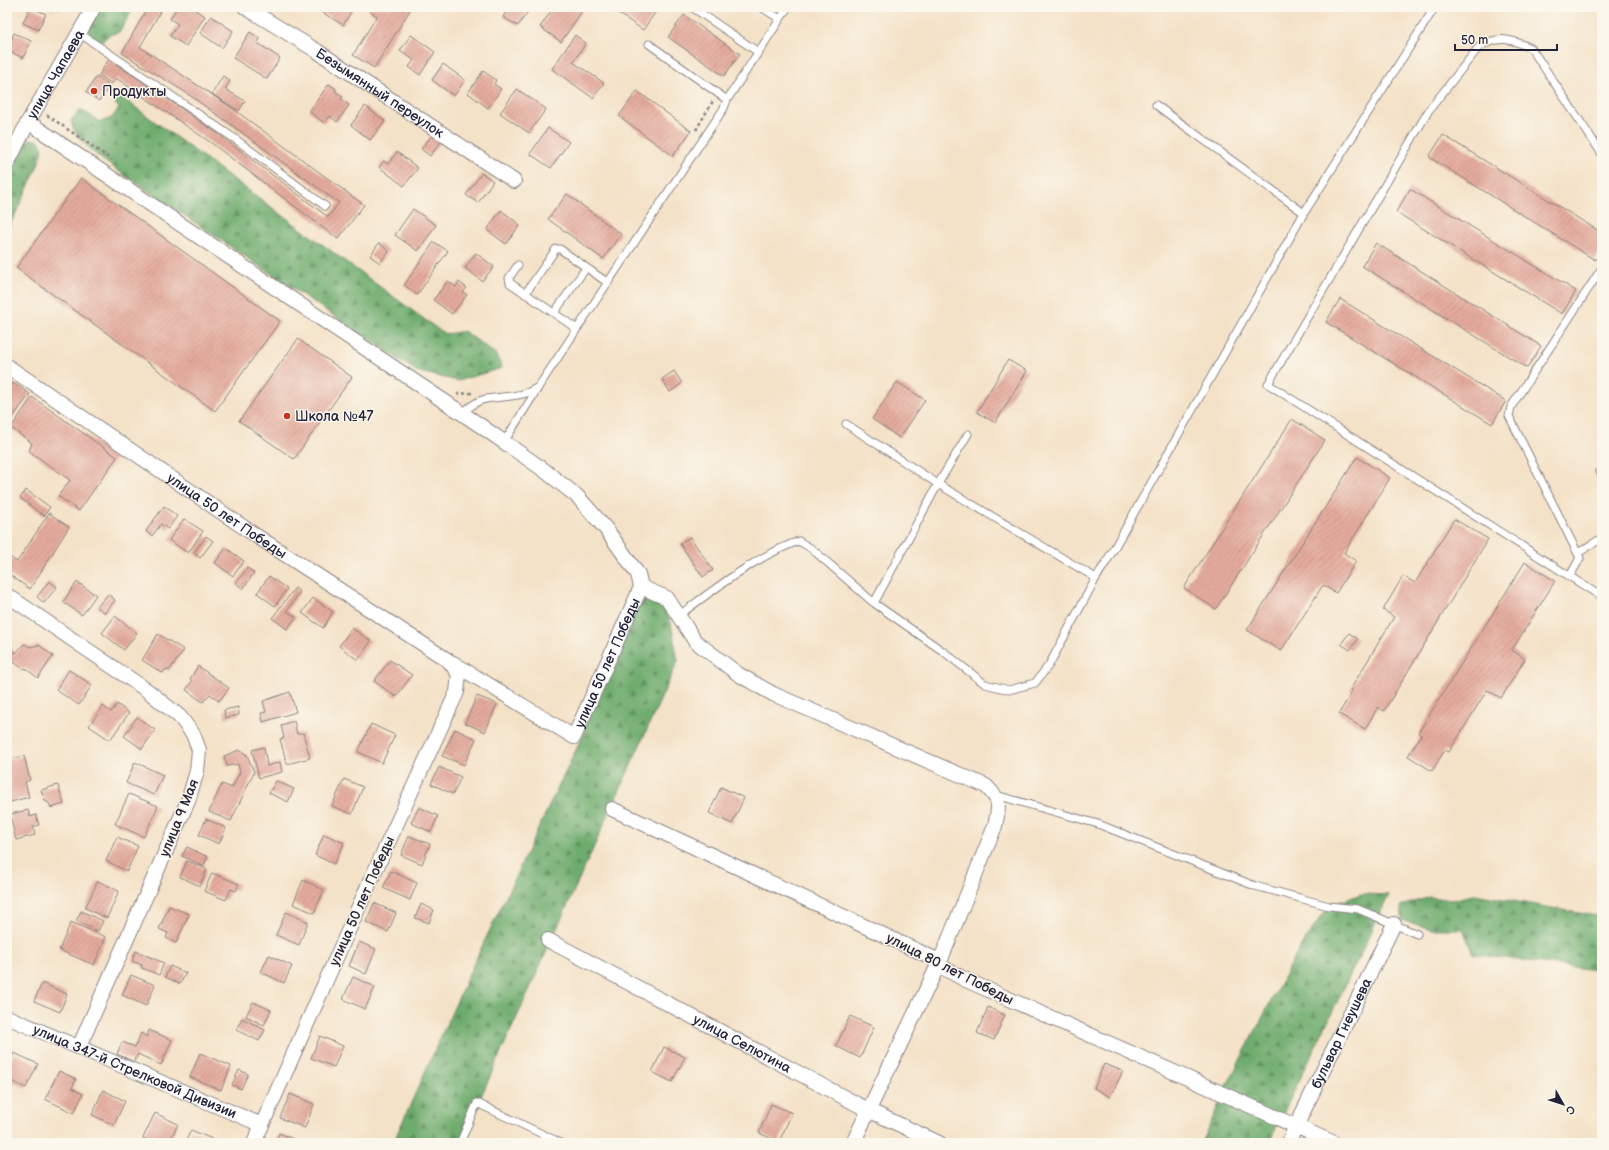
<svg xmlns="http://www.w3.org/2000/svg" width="1609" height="1150" viewBox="0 0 1609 1150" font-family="'Balsamiq Sans',sans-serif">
	<defs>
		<pattern id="forest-firs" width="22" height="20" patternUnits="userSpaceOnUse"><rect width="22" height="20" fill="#6eac6d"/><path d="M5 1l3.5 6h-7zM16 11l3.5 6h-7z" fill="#5a8c5b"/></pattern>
		<pattern id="building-hatch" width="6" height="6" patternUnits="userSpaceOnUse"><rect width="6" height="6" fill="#e4ab9c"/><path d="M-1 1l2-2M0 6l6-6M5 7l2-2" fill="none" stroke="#c39387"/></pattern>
	</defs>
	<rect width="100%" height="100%" fill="#fbf7ec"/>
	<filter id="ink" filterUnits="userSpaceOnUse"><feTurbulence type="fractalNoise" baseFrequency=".025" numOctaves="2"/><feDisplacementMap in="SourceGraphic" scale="8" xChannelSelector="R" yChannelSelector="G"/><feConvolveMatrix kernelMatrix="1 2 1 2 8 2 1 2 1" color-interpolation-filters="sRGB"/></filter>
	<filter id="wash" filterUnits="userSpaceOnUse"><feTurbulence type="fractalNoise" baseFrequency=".012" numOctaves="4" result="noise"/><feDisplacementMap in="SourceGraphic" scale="16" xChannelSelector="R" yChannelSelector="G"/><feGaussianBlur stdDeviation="0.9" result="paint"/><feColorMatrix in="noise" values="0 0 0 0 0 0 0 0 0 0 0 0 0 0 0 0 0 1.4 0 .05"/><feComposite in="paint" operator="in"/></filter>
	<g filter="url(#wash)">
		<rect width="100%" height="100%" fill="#f4e2c8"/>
		<path fill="url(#forest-firs)" stroke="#486754" d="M98 7H135L119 32 109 35 100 43 91 37 87 25Z
			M120 96 439 330 447 334 464 331 497 355 502 368 457 381 416 371 124 175C107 162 74 143 71 120L81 109 100 122 112 118 119 108 114 102Z
			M30 139 39 141 43 149 37 168 7 232V180L25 142Z
			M635 600 660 602 671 623 678 661 460 1143H393L474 963 584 733 585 717Z
			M1361 894 1389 895 1269 1143H1202L1228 1083 1292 961 1307 937 1329 906Z
			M1475 894 1602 917V971L1473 954 1463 929H1431L1402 920 1401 906 1430 897 1452 900Z"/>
		<g id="blocks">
			<path fill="url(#building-hatch)" d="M30 7 46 14 38 30 23 23Z
				M47 7H61L60 10 55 7 53 10Z
				M148 7H163L140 47 232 108 364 205 338 239 210 142 116 78 112 84 99 75 109 59 217 133 328 217 339 203 226 121 185 92 122 53Z
				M177 7H190L205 16 186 46 170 36 178 24 170 19Z
				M327 7H354L343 25 323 13Z
				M371 7H412L374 68 353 55 377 16 369 11Z
				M509 7H531L518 26 503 17Z
				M554 7H576L582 11 561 42 540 27Z
				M622 7H659L643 30 618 13Z
				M684 15 740 54 724 76 668 37Z
				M211 16 233 31 222 48 200 33Z
				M250 32 260 39 257 43 280 58 267 79 233 58Z
				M14 33 31 41 23 58 7 50Z
				M411 35 435 52 420 75 409 67 414 60 400 51Z
				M575 35 586 43 573 62 604 83 593 98 552 69Z
				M443 64 465 80 454 96 432 80Z
				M483 71 496 80 494 84 501 89 488 108 468 93Z
				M97 76 110 86 99 101 86 92Z
				M223 76 230 81 225 89 245 101 239 111 212 94Z
				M329 84 336 89 335 91 343 97 341 99 349 105 337 122 330 116 324 123 309 111Z
				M517 89 546 109 529 133 500 113Z
				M637 91 691 131 673 156 619 116Z
				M365 106 385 121 370 140 351 125Z
				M548 128 569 142 551 168 530 154Z
				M432 135 441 142 430 156 421 149Z
				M1443 135 1602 233V249L1595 260 1429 157Z
				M397 152 418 168 404 186 379 167 384 161 388 164Z
				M482 173 493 181 478 203 466 195Z
				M81 178 280 321 215 411 16 268Z
				M1410 189 1576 291 1562 314 1396 212Z
				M567 194 621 234 603 259 548 219Z
				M413 209 436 225 418 251 395 235Z
				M501 210 520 225 506 244 487 230Z
				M434 242 448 251 417 295 404 285Z
				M379 243 389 251 380 263 370 256Z
				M1376 243 1541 346 1527 368 1362 266Z
				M476 253 494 267 482 281 465 268Z
				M448 281 456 287 459 282 467 288 463 292 467 295 452 314 433 300Z
				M1340 299 1506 401 1492 424 1326 322Z
				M298 339 352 377 294 459 239 421Z
				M1008 360 1027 371 995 423 977 412Z
				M674 371 682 383 670 392 662 379Z
				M7 381 12 385 13 383 30 394 7 425Z
				M897 382 925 400 900 438 872 419Z
				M32 397 117 457 79 511 58 496 70 480 29 451 32 443 11 428Z
				M1292 419 1325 440 1216 609 1184 588Z
				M1357 457 1390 478 1344 553 1356 561 1336 593 1323 585 1281 651 1247 630Z
				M1602 467V483L1595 471Z
				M26 490 50 507 44 516 20 498Z
				M164 506 177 516 168 529 161 524 152 536 146 531Z
				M49 513 69 527 30 589 7 573V555L17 562Z
				M184 519 203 531 188 553 169 540Z
				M1454 519 1488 539 1384 711 1378 707 1365 729 1339 714 1352 691 1350 690 1394 617 1383 610 1403 576 1415 583Z
				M206 536 213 541 200 558 194 553Z
				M690 537 713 570 703 577 680 544Z
				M226 548 244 561 233 576 215 563Z
				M1525 562 1555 581 1512 650 1525 659 1501 698 1487 690 1449 752 1445 750 1432 771 1408 756 1421 735 1418 733Z
				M247 568 254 573 243 589 236 583Z
				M269 576 287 589 275 606 257 593Z
				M49 581 57 587 44 603 37 597Z
				M77 582 96 595 82 615 63 602Z
				M295 588 300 592 287 611 296 617 287 629 272 618Z
				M108 594 115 600 105 613 97 607Z
				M313 598 333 612 323 628 302 613Z
				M115 616 137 633 124 650 102 633Z
				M352 628 371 641 358 660 339 646Z
				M1349 633 1358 639 1350 650 1341 644Z
				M158 634 184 650 169 671 166 669 162 673 142 660Z
				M7 642 12 646 7 653Z
				M24 644 30 647 39 645 53 656 38 678 25 668 23 669 14 662 12 663 7 659 12 650 16 653Z
				M390 660 412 675 396 697 374 681Z
				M198 666 229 688 219 701 210 694 203 702 186 690 192 681 190 679Z
				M69 670 92 685 79 705 56 690Z
				M290 692 296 712 263 722 261 713 266 712 263 701Z
				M477 696 497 704 485 732 465 723Z
				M117 704 129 713 110 740 89 726 103 706 111 712Z
				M238 707 239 715 225 718 224 710Z
				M137 717 155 730 142 749 124 736Z
				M294 721 297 734 303 733 310 758 287 764 280 739 284 738 281 725Z
				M371 724 395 735 382 763 358 752Z
				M455 729 476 739 464 765 442 756Z
				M264 747 267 766 280 762 282 772 259 778 252 750Z
				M239 750 247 755 254 772 231 821 209 812 222 784 232 788 240 772 238 764 227 766 224 756Z
				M24 756 30 780 25 782 29 797 7 803V760Z
				M135 762 163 775 154 795 126 783Z
				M439 767 461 777 453 794 431 784Z
				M344 779 363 787 352 814 332 806Z
				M276 781 294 789 288 802 269 793Z
				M58 785 64 804 51 808 49 803 45 801 41 790Z
				M721 787 744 798 732 824 709 813Z
				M129 794 158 806 144 837 115 824Z
				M419 807 438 816 431 832 411 823Z
				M28 810 30 817 36 815 39 825 33 827 35 835 16 840 10 814Z
				M206 819 226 828 219 844 199 835Z
				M324 834 344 843 334 864 315 855Z
				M409 836 430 844 422 864 401 855Z
				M117 837 138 846 127 871 106 861Z
				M187 847 208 857 203 866 182 856Z
				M187 861 207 869 200 886 180 877Z
				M391 871 417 883 410 900 383 888Z
				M212 873 239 884 236 891 231 889 226 900 204 891Z
				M303 880 324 890 314 913 293 904Z
				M98 881 119 891 107 918 85 908Z
				M374 903 396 913 388 932 366 922Z
				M421 904 434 910 429 923 415 918Z
				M169 906 189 914 176 943 166 938 168 933 159 929Z
				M81 911 103 921 98 931 76 921Z
				M286 912 308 922 299 945 276 935Z
				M71 922 106 937 94 965 59 950Z
				M359 942 376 949 366 974 349 966Z
				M136 951 164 963 159 975 142 968V965L132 961Z
				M269 955 292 966 284 983 261 972Z
				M170 966 186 973 180 984 165 977Z
				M131 975 155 985 146 1006 122 995Z
				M353 977 375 987 365 1009 343 999Z
				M42 983 67 994 60 1012 34 1001Z
				M253 1002 271 1010 264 1025 246 1016Z
				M988 1007 1005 1015 994 1040 977 1033Z
				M850 1016 874 1027 860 1058 836 1046Z
				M242 1018 265 1030 259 1041 236 1030Z
				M149 1030 172 1040 161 1065 138 1054 134 1062 117 1054 122 1042 135 1047 141 1033 147 1037Z
				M320 1036 343 1046 334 1067 311 1058Z
				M664 1047 685 1057 672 1082 652 1072Z
				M14 1053 38 1064 26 1088 7 1079V1067Z
				M200 1053 231 1066 221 1090 190 1077Z
				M1104 1064 1123 1071 1110 1097 1094 1088Z
				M239 1070 248 1074 241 1089 232 1085Z
				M59 1071 76 1079 72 1088 83 1094 74 1113 45 1099Z
				M103 1090 125 1101 114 1125 92 1115Z
				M290 1094 314 1104 305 1128 280 1118Z
				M771 1104 792 1113 779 1142 759 1133Z
				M155 1113 178 1124 169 1143H154L143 1138Z
				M191 1130 212 1139 210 1143H185Z
				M279 1133 303 1143H275Z"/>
		</g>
	</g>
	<g filter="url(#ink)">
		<use href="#blocks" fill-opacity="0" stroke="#8b8282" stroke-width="1"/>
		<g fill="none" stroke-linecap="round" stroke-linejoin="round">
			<g stroke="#8b8282" stroke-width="9">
				<path id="lane" d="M692 7 758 52
					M761 7 780 19
					M79 33 238 141 325 206
					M727 100 788 7
					M1156 105 1304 213
					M1602 154 1531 48C1511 39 1499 35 1479 47L1429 110 1268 384 1602 597
					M518 265 509 278 510 283 577 329
					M525 294 556 249H560L608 283
					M554 313 586 268
					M461 413C468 409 475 402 482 400 501 395 524 399 539 386L724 108 727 100 649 44
					M846 424 938 484 1096 578
					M504 442 538 388
					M1578 553 1602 538
					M1570 576 1580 558 1509 416 1511 407 1602 268
					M874 603 938 484 968 434
					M678 616C715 589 756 556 799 541L812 549 874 603 944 652 985 684 1009 690 1035 683 1049 665 1096 578 1108 559 1304 213 1435 7
					M996 795 1098 824 1255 886 1329 906 1358 909 1417 934
					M460 1143 477 1103 561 1143"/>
			</g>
			<g stroke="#8b8282" stroke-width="16">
				<g id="street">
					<path id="s1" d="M245 7 317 51 514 181"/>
					<path d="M28 122 481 426 544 470 578 497 606 529 638 574 641 587 667 598 695 641 738 674 773 694 986 786C1002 802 999 805 995 826L941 959 853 1143"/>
					<path id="s2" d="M7 164 28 122 94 7"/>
					<path id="s3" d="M7 366 255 535 449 661 459 674 457 692 369 884 254 1143"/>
					<path d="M7 595 148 691 180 717 193 734 199 750 197 771 188 801 79 1047"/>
					<path id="s4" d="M453 663 574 737 641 587"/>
					<path d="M612 809 933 958 938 965 966 980 1334 1143"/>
					<path id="s5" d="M548 940 868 1110 939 1143"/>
					<path id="s6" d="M7 1017 262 1125"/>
					<path id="s7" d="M1288 1143 1394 924"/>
				</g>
			</g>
			<path stroke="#8b8282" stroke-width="2.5" stroke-dasharray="3 3" stroke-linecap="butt" d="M47 115 112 160
				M696 130 713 101
				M457 394 472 393"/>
			<use href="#lane" stroke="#fff" stroke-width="7"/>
			<use href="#street" stroke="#fff" stroke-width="14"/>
		</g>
	</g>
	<g fill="#c8321e" stroke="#fbf7ec" stroke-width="1.5">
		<circle cx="94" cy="91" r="4"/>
		<circle cx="287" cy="416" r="4"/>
	</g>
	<g text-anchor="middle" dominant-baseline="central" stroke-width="3" stroke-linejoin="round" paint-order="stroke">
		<g font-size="14" fill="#22223b" stroke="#fbf7ec">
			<text stroke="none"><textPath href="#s2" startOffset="102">улица Чапаева</textPath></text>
			<text stroke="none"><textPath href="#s1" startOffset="160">Безымянный переулок</textPath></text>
			<text stroke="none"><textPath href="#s3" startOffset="266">улица 50 лет Победы</textPath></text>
			<text stroke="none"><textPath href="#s4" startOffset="223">улица 50 лет Победы</textPath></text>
			<text transform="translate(179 818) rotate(-68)">улица 9 Мая</text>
			<text transform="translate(362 901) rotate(-66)">улица 50 лет Победы</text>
			<text transform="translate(950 969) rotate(27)">улица 80 лет Победы</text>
			<text stroke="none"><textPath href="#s7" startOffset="122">бульвар Гнеушева</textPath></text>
			<text stroke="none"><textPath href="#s5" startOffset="220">улица Селютина</textPath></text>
			<text stroke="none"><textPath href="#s6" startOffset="139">улица 347-й Стрелковой Дивизии</textPath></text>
		</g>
		<g font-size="14" fill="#22223b" stroke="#fbf7ec" text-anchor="start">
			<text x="102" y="91">Продукты</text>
			<text x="295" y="416">Школа №47</text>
		</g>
	</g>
	<rect width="1609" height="1150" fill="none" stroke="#fbf7ec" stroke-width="24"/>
	<g transform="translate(1563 1104) rotate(129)" stroke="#fbf7ec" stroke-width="3" paint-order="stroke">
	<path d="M0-3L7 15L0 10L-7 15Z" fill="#22223b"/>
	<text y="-6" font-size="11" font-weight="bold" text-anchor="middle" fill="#22223b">С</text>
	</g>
	<path d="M1455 44v6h102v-6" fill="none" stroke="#22223b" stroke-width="2"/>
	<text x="1461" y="44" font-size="12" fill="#22223b" stroke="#fbf7ec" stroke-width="3" paint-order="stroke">50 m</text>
</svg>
